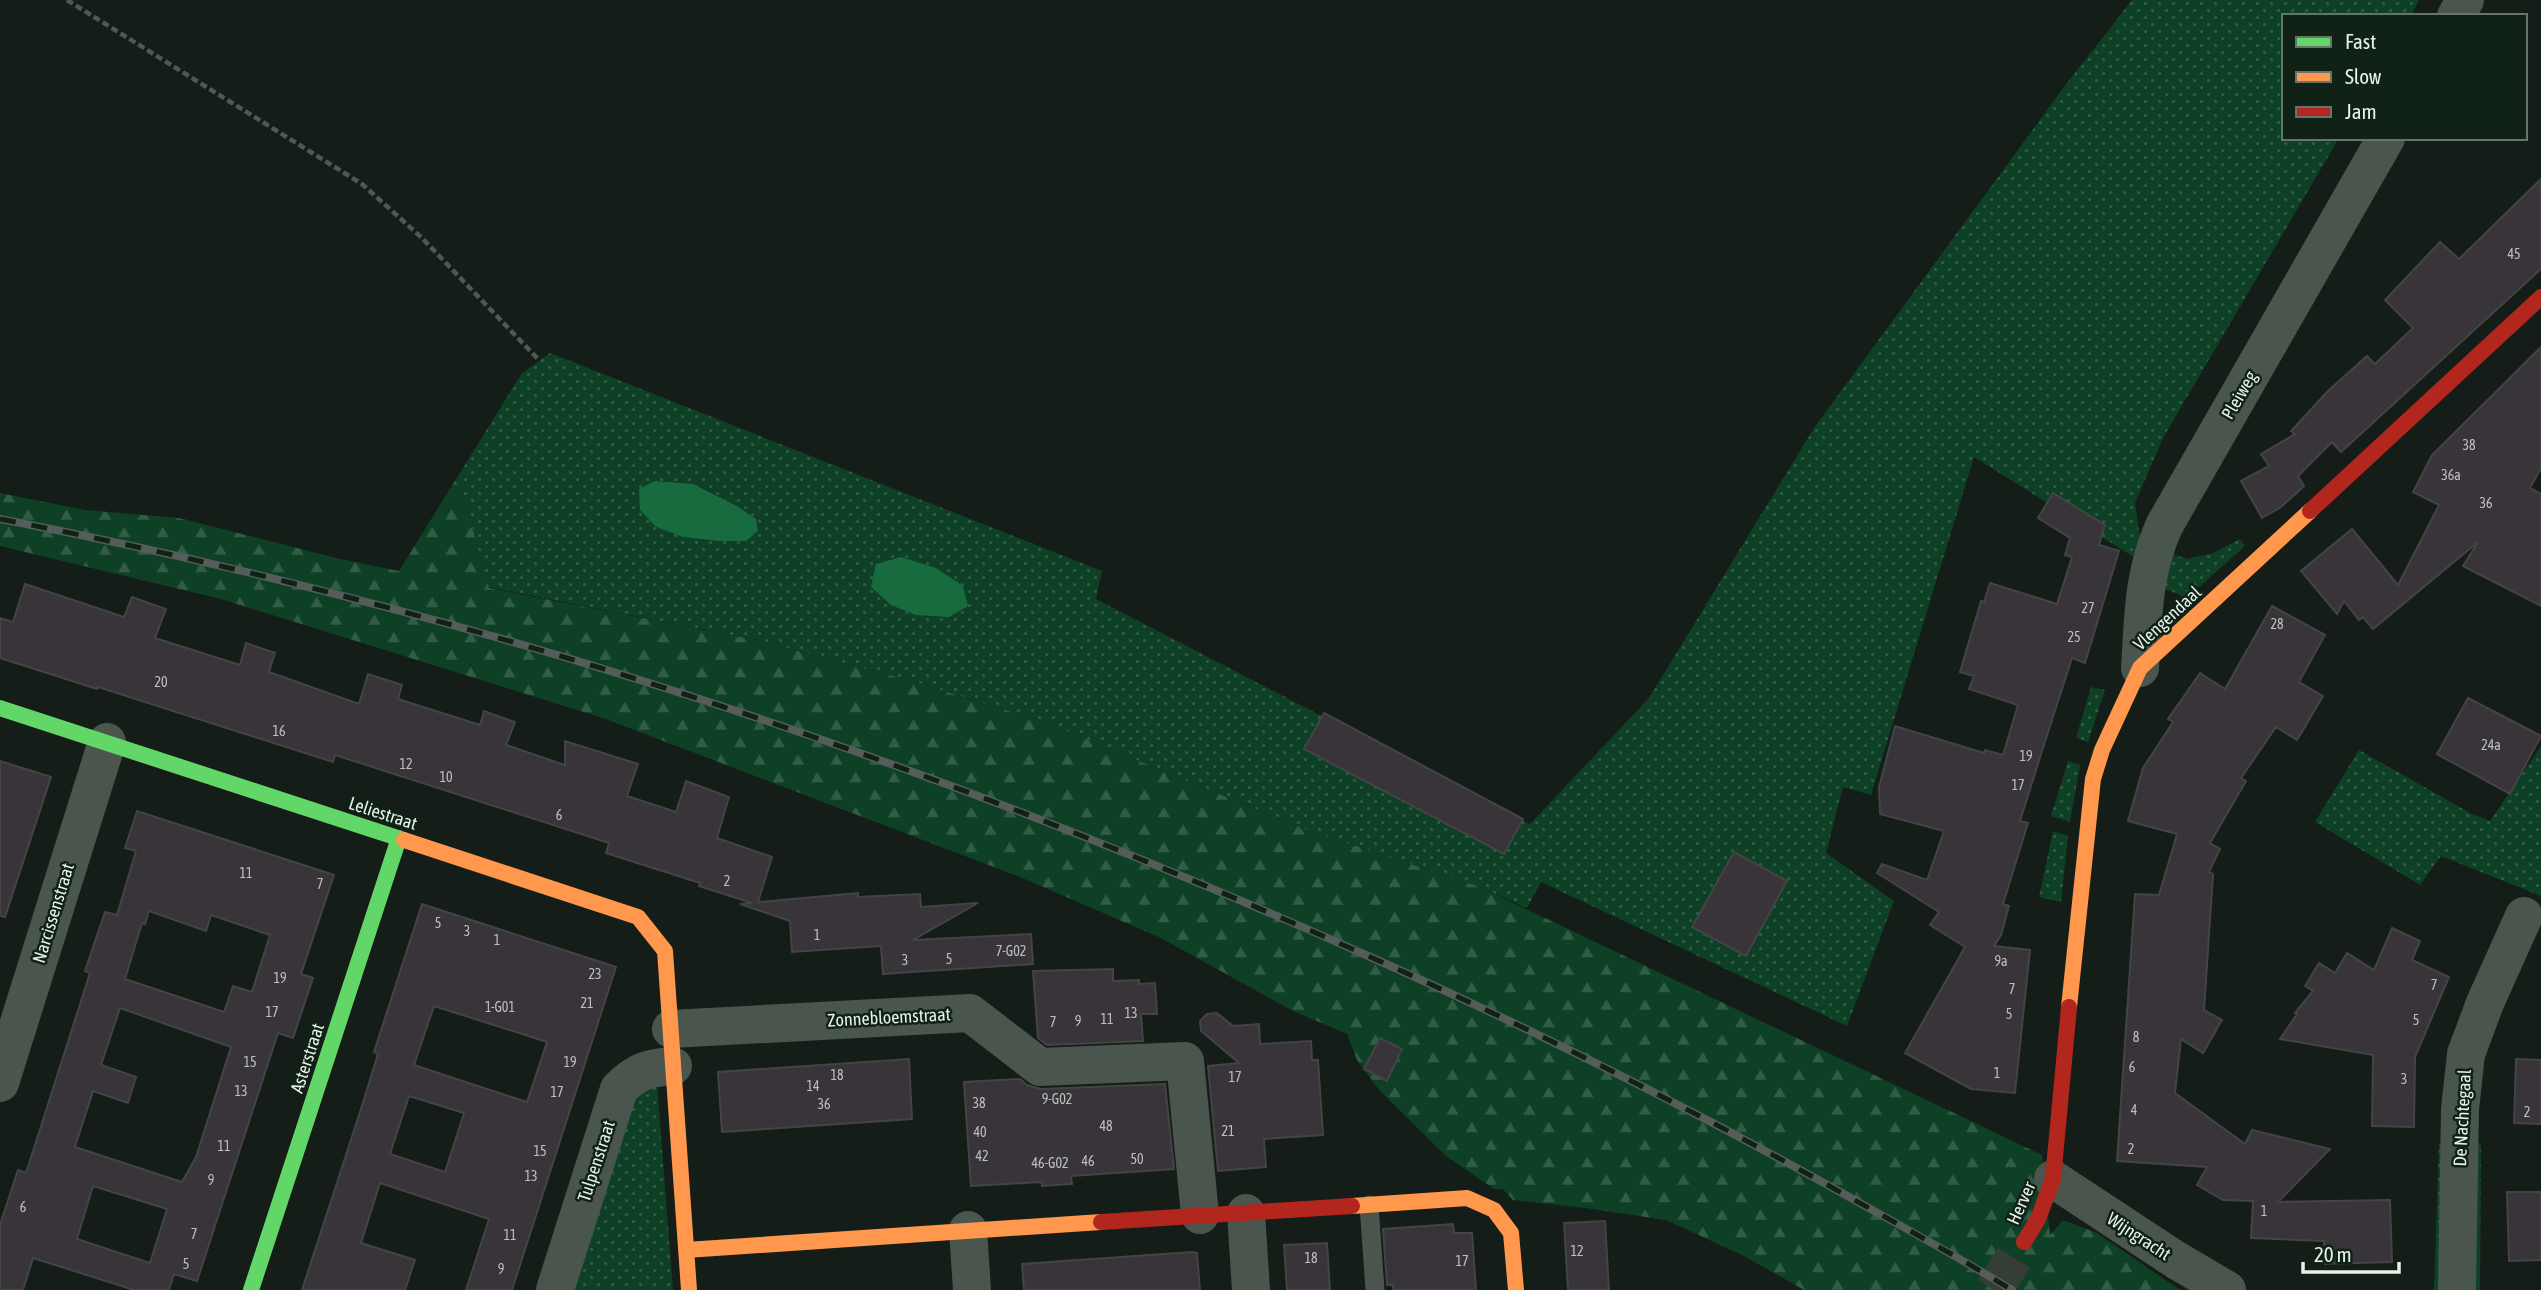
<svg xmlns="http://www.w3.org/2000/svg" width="2541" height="1290" viewBox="0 0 2541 1290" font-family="'Asap Condensed',sans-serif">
	<defs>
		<pattern id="grass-dots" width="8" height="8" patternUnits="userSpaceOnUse" patternTransform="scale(1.75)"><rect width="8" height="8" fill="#0e4026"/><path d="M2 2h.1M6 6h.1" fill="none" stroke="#315c46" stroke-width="1.8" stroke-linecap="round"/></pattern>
		<pattern id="forest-firs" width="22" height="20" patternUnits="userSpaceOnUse" patternTransform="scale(1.75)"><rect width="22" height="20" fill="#0e4026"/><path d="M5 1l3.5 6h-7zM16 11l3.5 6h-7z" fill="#315c46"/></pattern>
	</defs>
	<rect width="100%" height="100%" fill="#141d17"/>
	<path fill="url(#grass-dots)" fill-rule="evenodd" d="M2132 0H2419L2411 16H2284V138H2339L2163 438 2135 503 2142 553 2140 561 1974 457 1871 795 1843 787 1826 853 1894 901 1847 1026 1541 882 1527 908 1480 887 1304 829 1047 723 912 681 757 640 488 587 458 476 522 373 550 353 1102 571 1096 599 1530 824 1649 698 1814 428 2064 87ZM693 484 737 506 756 519 745 541C712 542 687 539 656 527Z
		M2240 539 2245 546 2187 598 2161 587 2170 553 2187 559 2213 553Z
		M2091 687 2105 690 2088 742 2076 738Z
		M2541 746V896L2441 856 2420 885 2315 822 2359 750 2472 814 2490 821Z
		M2068 761 2080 765 2070 822 2051 816Z
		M2053 831 2068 836 2061 902 2039 897Z
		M657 1084 673 1290H565L629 1096Z
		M2472 1142 2481 1143 2480 1290H2469Z
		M2439 1143 2447 1144 2442 1290H2434Z"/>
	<path fill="url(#forest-firs)" d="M458 476 489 588 757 640 912 681 1047 723 1304 829 1480 887 2042 1155 2050 1235 2063 1220 2097 1233 2180 1290H1804L1744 1256 1666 1220 1586 1208 1513 1200 1503 1189H1494L1446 1156 1379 1090 1357 1060 1347 1034 1291 1010 1161 938 1020 877 603 718 221 599 0 546V493L85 510 179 518 340 559 399 571Z"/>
	<path fill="#176b3f" d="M655 481 693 484 737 506 756 519 758 531 746 541H718L683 537 656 527 640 510 639 489Z
		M901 557 936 568 963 586 968 606 949 617 916 615 891 605 871 587 876 564Z"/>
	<path fill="#39343a" stroke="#434444" stroke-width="2" fill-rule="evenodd" d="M2541 179V269L2341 452 2332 442 2298 476 2304 486 2281 507 2262 518 2241 481 2269 466 2261 454 2295 434 2291 431 2328 391 2367 356 2375 364 2413 328 2385 300 2440 242 2459 259Z
		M2541 347V468L2530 488 2541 494V606L2463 566 2478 542 2373 629 2363 617 2359 620 2344 601 2337 614 2301 571 2352 529 2398 585 2439 505 2413 492 2432 455Z
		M2053 493 2105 525 2099 545 2119 551 2085 663 2072 658 2042 751 2020 821 2028 823 2003 904 2009 906 2001 935 1994 946 2030 950 2015 1093 1971 1089 1905 1053 1965 947 1930 925 1939 912 1877 873 1882 864 1927 880 1944 831 1880 814 1879 787 1895 726 1984 753 1985 750 2003 755 2018 705 1969 689 1974 676 1960 672 1981 601 1984 602 1990 583 2057 604 2072 557 2065 555 2070 538 2038 518Z
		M25 584 124 617 132 597 166 609 155 638 240 665 246 643 275 653 269 672 359 704 368 674 402 685 398 699 480 725 484 711 515 722 506 745 565 765V741L638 764 627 796 676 812 686 781 729 797 717 838 772 857 758 902 858 893V897L920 894 921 907 978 903 913 940 1031 934 1033 964 883 974 881 946 792 952 790 921 740 904 752 903 699 886 700 883 606 853 609 843 335 755 333 762 98 687 97 689 0 658V618L13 622Z
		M2272 606 2325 635 2299 682 2323 696 2297 740 2276 727 2241 778 2246 781 2210 843 2220 849 2209 872 2213 874 2204 1010 2222 1020 2203 1053 2181 1039 2175 1093 2245 1144 2252 1130 2330 1149 2278 1202 2390 1200 2392 1262 2325 1264 2324 1241 2251 1238 2253 1201 2223 1200 2197 1185 2207 1167 2117 1161 2135 894 2159 895 2177 834 2128 821 2143 768 2173 722 2168 719 2200 673 2225 689Z
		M2468 698 2541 736 2510 794 2437 754Z
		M1324 713 1523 819 1504 854 1304 749Z
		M0 761 51 777 5 917 0 916Z
		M137 811 334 875 301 974 313 978 293 1038 278 1033 197 1281 174 1274 169 1290H134L33 1258 23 1290H0V1225L18 1170 26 1173 90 973 85 971 105 912 117 915 136 851 125 848ZM149 911 206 931 211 915 270 935 252 992 233 986 224 1012 125 979 142 923 145 924ZM120 1008 231 1047 196 1157 182 1182 75 1147 93 1091 128 1103 136 1077 101 1065ZM93 1186 167 1209 150 1263 77 1239Z
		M1734 852 1787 881 1746 956 1692 927Z
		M422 904 616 967 512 1290H466L489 1219 380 1183 361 1243 415 1260 405 1290H302L360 1112 378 1054 374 1052ZM434 1006 547 1042 527 1102 414 1065ZM409 1096 464 1113 445 1172 390 1154Z
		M2392 928 2420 941 2412 960 2449 977 2415 1057 2414 1127 2372 1126 2373 1055 2280 1039 2297 1014 2295 1013 2313 991 2305 986 2319 963 2335 973 2347 953 2374 970Z
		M1113 969V981L1139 980V984L1155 983 1157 1014H1141L1143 1041 1047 1045 1038 1038 1033 971Z
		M1217 1013 1233 1026 1259 1024 1260 1044 1311 1041 1312 1060H1318L1323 1135 1264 1139 1266 1167 1218 1171 1208 1066 1239 1063 1201 1031 1200 1021 1207 1014Z
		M1380 1038 1402 1049 1387 1081 1364 1069Z
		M909 1059 912 1119 722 1132 718 1072Z
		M2516 1059 2541 1060V1124L2514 1123Z
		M1020 1079 1027 1085 1041 1089 1165 1084 1174 1169 1071 1176 1072 1184 1056 1185 1042 1186V1182L971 1186 964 1082Z
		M2507 1192H2541V1260L2509 1261Z
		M1605 1221 1609 1290H1568L1564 1223Z
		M1453 1224 1454 1233H1472L1476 1290H1393V1285H1387L1383 1229Z
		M1327 1243 1330 1290H1287L1284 1245Z
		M1192 1252 1197 1253 1200 1290H1024L1022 1264Z"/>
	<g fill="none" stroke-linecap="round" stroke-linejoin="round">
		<path stroke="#343d36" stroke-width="38" stroke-dasharray="38 19" stroke-linecap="butt" d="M1994 1290 2024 1242"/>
		<path stroke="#4f5852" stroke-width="4.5" stroke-dasharray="7 3.5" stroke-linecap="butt" d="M67 0 362 184 421 237 538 359"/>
		<path stroke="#4a554e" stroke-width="19" d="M1369 1205 1375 1290"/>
		<path stroke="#4a554e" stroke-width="38" d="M2456 16 2465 0
			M2140 668C2143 618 2143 573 2164 526L2386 138
			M671 1029 970 1013 1040 1067 1185 1061 1200 1215
			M0 1083 107 742
			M2053 1179 2176 1260 2227 1290
			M1246 1213 1251 1290
			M968 1230 972 1290
			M555 1290 619 1089C637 1071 648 1068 673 1066
			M2457 1290 2460 1109 2466 1054 2485 1003 2524 916"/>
		<path stroke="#63d668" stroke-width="16" d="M0 708 404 840
			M251 1290 399 838"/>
		<path stroke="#ff974d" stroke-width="16" d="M404 840 638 917 665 951 689 1290
			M2069 1007 2093 779 2102 750 2140 668 2310 511
			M1352 1206 1467 1198 1494 1210 1511 1233 1516 1290
			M686 1250 1101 1222"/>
		<path stroke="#b3261e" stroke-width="16" d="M2310 511 2541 297
			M1101 1222 1352 1206
			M2024 1242 2038 1219 2053 1179 2069 1007"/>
		<g stroke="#555d58" stroke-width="8">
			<path id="rail" d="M0 519C474 610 935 762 1375 959 1534 1030 1690 1108 1842 1193 1899 1225 1957 1256 2012 1290"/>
		</g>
		<use href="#rail" stroke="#102116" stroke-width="5" stroke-dasharray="16" stroke-linecap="butt"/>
	</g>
	<g text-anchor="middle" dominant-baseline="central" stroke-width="5" stroke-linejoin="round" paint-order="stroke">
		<g font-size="14" fill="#bbc2bd">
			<text x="2514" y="254">45</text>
			<text x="2469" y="445">38</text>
			<text x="2451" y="475">36a</text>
			<text x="2486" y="503">36</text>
			<text x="2088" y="608">27</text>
			<text x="2277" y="624">28</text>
			<text x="2074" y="637">25</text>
			<text x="161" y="682">20</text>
			<text x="279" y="731">16</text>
			<text x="2491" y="745">24a</text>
			<text x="2026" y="756">19</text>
			<text x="406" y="764">12</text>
			<text x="446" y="777">10</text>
			<text x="2018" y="785">17</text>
			<text x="559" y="815">6</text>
			<text x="246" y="873">11</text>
			<text x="727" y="881">2</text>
			<text x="320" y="884">7</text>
			<text x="438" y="923">5</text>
			<text x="467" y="931">3</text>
			<text x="817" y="935">1</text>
			<text x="497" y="940">1</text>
			<text x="1011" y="951">7-G02</text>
			<text x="949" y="959">5</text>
			<text x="905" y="960">3</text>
			<text x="2001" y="961">9a</text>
			<text x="595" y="974">23</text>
			<text x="280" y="978">19</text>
			<text x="2434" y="985">7</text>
			<text x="2012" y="989">7</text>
			<text x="587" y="1003">21</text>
			<text x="500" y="1007">1-G01</text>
			<text x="272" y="1012">17</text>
			<text x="1131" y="1013">13</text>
			<text x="2009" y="1014">5</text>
			<text x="1107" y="1019">11</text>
			<text x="2416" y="1020">5</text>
			<text x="1078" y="1021">9</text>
			<text x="1053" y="1022">7</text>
			<text x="2136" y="1037">8</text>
			<text x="250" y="1062">15</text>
			<text x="570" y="1062">19</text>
			<text x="2132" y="1067">6</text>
			<text x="1997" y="1073">1</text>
			<text x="837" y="1075">18</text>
			<text x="1235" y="1077">17</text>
			<text x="2404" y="1079">3</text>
			<text x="813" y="1086">14</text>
			<text x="241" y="1091">13</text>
			<text x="557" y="1092">17</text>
			<text x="1057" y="1099">9-G02</text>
			<text x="979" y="1103">38</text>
			<text x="824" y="1104">36</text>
			<text x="2134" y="1110">4</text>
			<text x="2527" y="1112">2</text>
			<text x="1106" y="1126">48</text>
			<text x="1228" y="1131">21</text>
			<text x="980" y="1132">40</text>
			<text x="224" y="1146">11</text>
			<text x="2131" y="1149">2</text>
			<text x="540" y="1151">15</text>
			<text x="982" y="1156">42</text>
			<text x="1137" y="1159">50</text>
			<text x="1088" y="1161">46</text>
			<text x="1050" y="1163">46-G02</text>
			<text x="531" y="1176">13</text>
			<text x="211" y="1180">9</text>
			<text x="23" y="1207">6</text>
			<text x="2264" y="1211">1</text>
			<text x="194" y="1234">7</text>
			<text x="510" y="1235">11</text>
			<text x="1577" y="1251">12</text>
			<text x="1311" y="1258">18</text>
			<text x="1462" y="1261">17</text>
			<text x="186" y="1264">5</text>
			<text x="501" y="1269">9</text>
		</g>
		<g font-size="18" fill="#e6f1e9" stroke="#102116">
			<text transform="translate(2239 395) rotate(-60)">Pleiweg</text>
			<text transform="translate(2167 618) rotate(-43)">Vlengendaal</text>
			<text transform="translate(383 813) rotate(18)">Leliestraat</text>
			<text transform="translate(53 913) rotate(-73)">Narcissenstraat</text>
			<text transform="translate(889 1017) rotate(-3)">Zonnebloemstraat</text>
			<text transform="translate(307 1058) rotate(-72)">Asterstraat</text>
			<text transform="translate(2462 1118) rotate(-87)">De Nachtegaal</text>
			<text transform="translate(596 1161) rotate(-72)">Tulpenstraat</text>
			<text transform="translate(2021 1203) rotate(-66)">Herver</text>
			<text transform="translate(2139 1236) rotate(33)">Wijngracht</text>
		</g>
	</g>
	<rect x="2282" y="14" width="245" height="126" fill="#102116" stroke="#66746a" stroke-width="2"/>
	<rect x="2296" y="37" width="35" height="10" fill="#63d668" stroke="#66746a" stroke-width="2"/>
	<text x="2345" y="49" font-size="21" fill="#e6f1e9">Fast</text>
	<rect x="2296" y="72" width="35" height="10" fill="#ff974d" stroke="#66746a" stroke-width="2"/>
	<text x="2345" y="84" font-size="21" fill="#e6f1e9">Slow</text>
	<rect x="2296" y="107" width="35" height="10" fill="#b3261e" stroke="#66746a" stroke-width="2"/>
	<text x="2345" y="119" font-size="21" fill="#e6f1e9">Jam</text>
	<path d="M2303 1262v10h96v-10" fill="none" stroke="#e6f1e9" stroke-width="3.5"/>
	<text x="2314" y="1262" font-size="21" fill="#e6f1e9" stroke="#102116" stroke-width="5" paint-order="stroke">20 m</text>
</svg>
